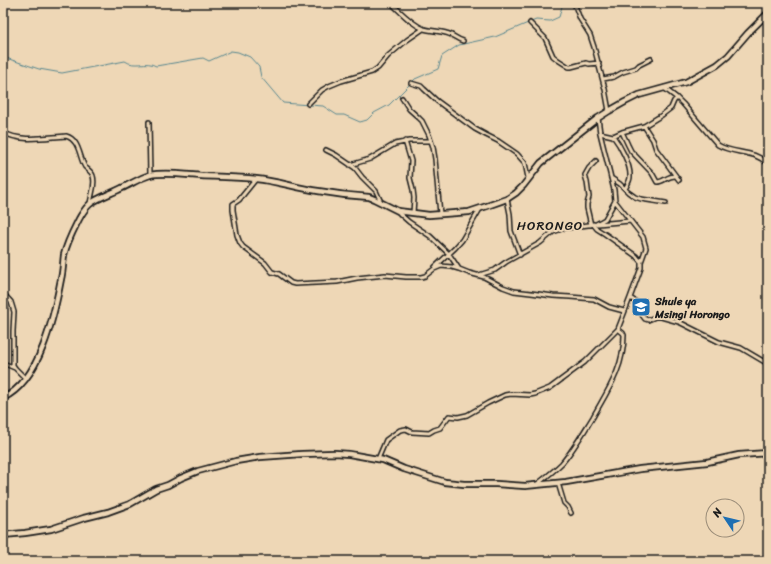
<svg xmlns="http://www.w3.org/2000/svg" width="771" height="564" viewBox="0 0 771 564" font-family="Sriracha,sans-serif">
	<rect width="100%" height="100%" fill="#eed7b6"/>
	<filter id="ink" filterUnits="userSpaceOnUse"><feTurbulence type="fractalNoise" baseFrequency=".025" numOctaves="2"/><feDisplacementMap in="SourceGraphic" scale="8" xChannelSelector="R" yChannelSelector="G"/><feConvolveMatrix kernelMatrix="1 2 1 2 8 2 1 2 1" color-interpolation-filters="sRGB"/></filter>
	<g filter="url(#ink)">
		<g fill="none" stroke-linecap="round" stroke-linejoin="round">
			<path stroke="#57868f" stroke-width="1" d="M531 22 536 20 550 21 559 17 563 3
				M3 57 39 69 62 73 125 61C135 68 146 60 156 66L203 58 209 61 231 51 238 52 250 57 259 67 261 77 283 103 323 106 337 115H344L360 122 367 120 374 113 389 105 415 79 438 69 442 56 459 45 495 37 528 23"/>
			<g stroke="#1c1c1c" stroke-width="6">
				<path id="street" d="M391 3C401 12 411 24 424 29 431 31 439 31 446 33 452 34 456 39 463 41
					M574 3 580 19 590 35 594 47 605 89 609 111
					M530 23 545 38 553 56 558 60 569 67H571L586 63 589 64 599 63
					M603 79 614 77 623 72 636 68 639 65 651 59
					M411 83 421 86 424 89 437 101 475 129 486 135 498 141 517 154 525 163 528 178
					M664 88 677 98 683 104 718 145C735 155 753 149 768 164
					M402 98 409 109 419 118 422 121 429 135 433 147 435 159 440 214
					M308 104 322 90 329 86 341 81 372 72 378 68 388 56 407 40 423 29
					M149 122 150 175
					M644 126 653 140 656 149 676 176
					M3 132C20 143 47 137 66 136 80 140 79 157 85 167 88 170 92 172 93 176 96 185 91 195 90 204
					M622 132 628 145 631 151 652 173 657 182C664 182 668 175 676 176L679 180
					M600 133 613 136 622 132 644 126 662 115 671 108 674 101 677 98
					M613 136C620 145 631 165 630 177 630 181 627 185 625 189
					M405 141 411 161 410 178 413 190 414 198 413 213
					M326 150 336 155 355 168 362 177 376 191 381 202
					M350 165 370 159 395 144 400 143 409 141H430
					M611 178 620 184 628 192 635 197 641 199 666 203
					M256 179 239 200 233 204V210L237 235 240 243 243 247 265 263 272 272 279 274 291 283 295 284 337 282 357 278 385 275 406 277H421L425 276 434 269 441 266 452 267 459 269
					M507 199 510 214 511 231 520 255
					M398 211 400 214 409 222 430 236 449 254 459 269 469 273 484 277 503 287 514 291 531 293 553 296 570 297 594 299 609 307 624 311
					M593 224 597 229 605 234 636 256 641 262
					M598 224 630 221
					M591 225 587 208V204L589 197 587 182 585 175 589 168 596 161
					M435 267 455 248 462 240 480 209
					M479 275 495 270 506 262 540 243 553 232 565 228 596 224 605 219 615 201
					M3 293 11 302 14 312 13 331V365L15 368 26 379
					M630 298 643 306 644 310 642 315 645 319 648 320 655 317H661L679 322 719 342 741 348 768 364
					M3 363 15 368
					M378 459 386 440 400 430 406 429 412 432 429 433 434 430 440 428 449 416 458 417 467 415 488 403 505 395 511 394 530 395 535 394 550 388 585 362 618 329 630 298 641 268V262L646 248 643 237 615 201 614 190 600 133 598 118
					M558 483 564 503 568 507 571 513
					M536 485C545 478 554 471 562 463 574 449 583 433 593 417 608 390 624 368 624 335L623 333 618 329"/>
			</g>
			<g stroke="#1c1c1c" stroke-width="8">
				<path id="secondary" d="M3 398C40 381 54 316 61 279 63 271 63 263 64 255 67 242 73 231 79 219 82 214 85 208 90 204 97 198 113 193 122 188 131 184 140 178 150 175 166 172 185 175 201 176 219 177 237 177 256 179 277 181 297 188 318 191 335 194 352 196 369 197L374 199 398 211 429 215 469 212 487 206 507 199 516 193 523 186 541 163 598 118 609 111 625 102 639 95 686 82 717 65 728 56 748 33 768 13
					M3 535 25 533 51 529 84 518 108 512 130 504 156 489 168 485 181 478 198 471 236 461 260 457 302 454 335 453 349 454 383 460 404 469 445 482 464 484H496L525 486 566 482 640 469 707 462 739 455 768 453"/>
			</g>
			<use href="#street" stroke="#eed7b6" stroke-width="3"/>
			<use href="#secondary" stroke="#eed7b6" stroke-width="4.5"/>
		</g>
	</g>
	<defs>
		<g id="school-square" transform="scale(1)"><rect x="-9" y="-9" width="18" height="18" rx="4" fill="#1f6fb2" stroke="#eed7b6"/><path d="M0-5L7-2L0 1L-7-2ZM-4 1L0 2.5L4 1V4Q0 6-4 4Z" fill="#fff"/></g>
	</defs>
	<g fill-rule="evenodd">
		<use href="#school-square" x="641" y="307"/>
	</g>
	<g text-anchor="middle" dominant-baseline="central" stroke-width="3.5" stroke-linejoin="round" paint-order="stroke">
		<g font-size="11" font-weight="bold" fill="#1c1c1c" stroke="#eed7b6" text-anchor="start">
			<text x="655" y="301">Shule ya<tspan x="655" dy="13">Msingi Horongo</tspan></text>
		</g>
		<g font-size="13" letter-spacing="1" fill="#1c1c1c" stroke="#eed7b6">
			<text x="550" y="225">HORONGO</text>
		</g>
	</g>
	<rect width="771" height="564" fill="none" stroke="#eed7b6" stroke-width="16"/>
	<rect x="8" y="8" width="755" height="548" fill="none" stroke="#1c1c1c" stroke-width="1.5" filter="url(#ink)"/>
	<g transform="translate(725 518) rotate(305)"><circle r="19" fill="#eed7b6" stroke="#9a8c78"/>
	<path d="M0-3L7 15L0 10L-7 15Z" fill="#1f6fb2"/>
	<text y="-6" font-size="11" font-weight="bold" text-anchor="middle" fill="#1c1c1c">N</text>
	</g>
</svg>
